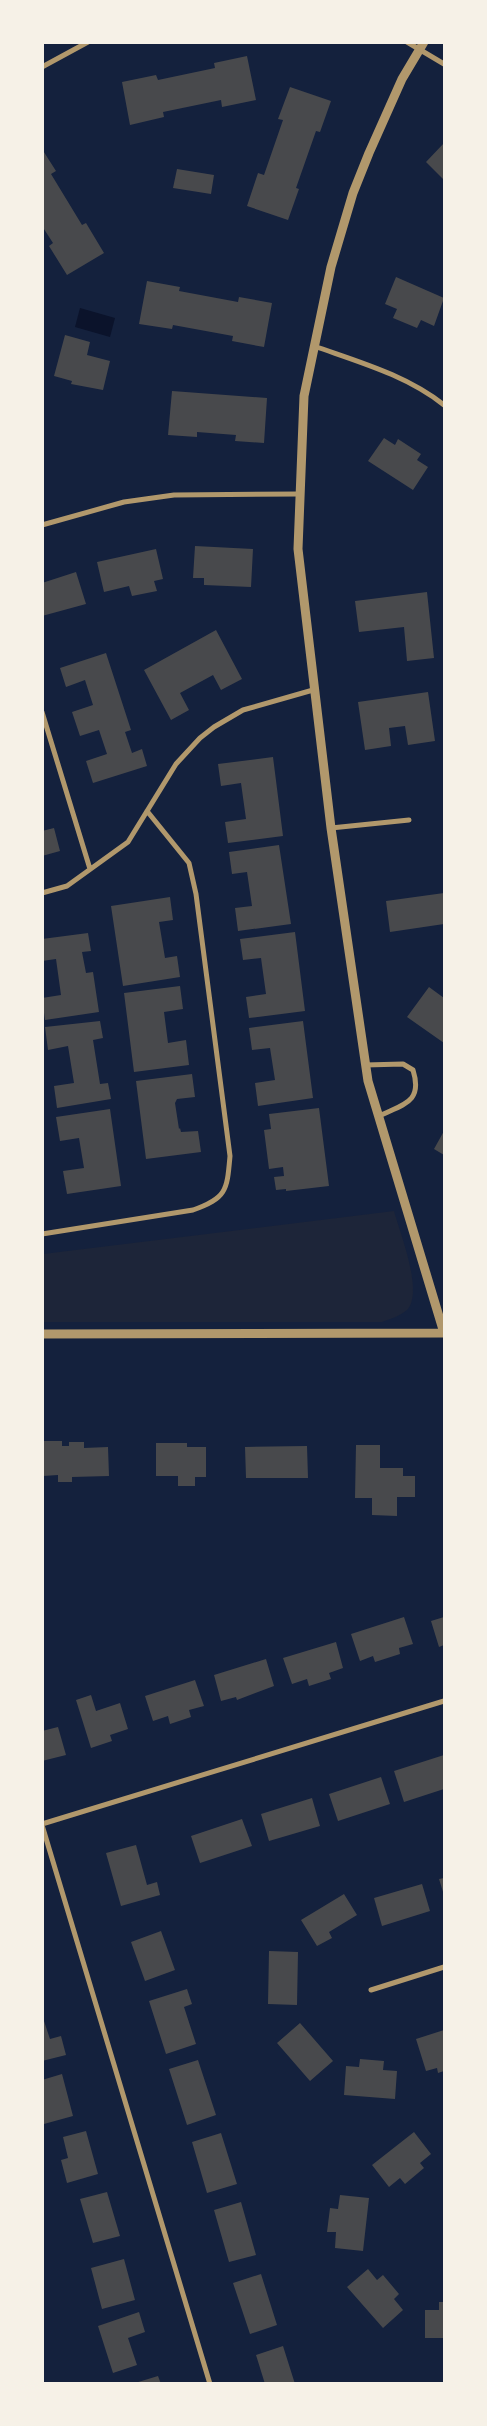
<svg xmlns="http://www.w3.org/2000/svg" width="487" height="2426" viewBox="0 0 487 2426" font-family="'Golos Text',sans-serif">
	<rect width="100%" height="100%" fill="#14213d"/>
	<path fill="#1d2539" d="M394 1211C400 1233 424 1292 407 1310 400 1316 390 1319 382 1322H43V1254Z"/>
	<path fill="#0b132b" d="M80 308 115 318 110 337 75 327Z"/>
	<path fill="#48494c" d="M247 56 256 100 222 107 221 100 163 112 164 117 130 125 122 82 156 75 158 80 215 68 214 63Z
		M290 87 331 101 320 132 316 131 296 188 299 189 288 220 247 206 258 173 264 175 283 120 278 119Z
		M444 143V180L426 162Z
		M42 149 56 171 51 174 82 225 86 223 104 253 67 275 49 246 53 243 42 226Z
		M177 169 214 175 211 194 173 188Z
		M396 277 444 298 434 326 421 320 417 328 393 318 397 309 385 304Z
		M147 281 180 287 179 291 238 302 239 297 272 303 264 347 232 341 233 336 173 325 172 329 139 324Z
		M65 335 90 342 87 355 110 361 103 390 71 384 72 381 54 376Z
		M172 391 267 398 264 443 235 441 236 435 197 432V437L168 435Z
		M384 438 395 445 398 439 421 454 417 460 428 467 413 490 368 461Z
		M195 546 253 549 251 587 204 585V578H193Z
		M156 549 163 579 154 581 157 591 132 596 129 586 104 592 97 562Z
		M76 572 86 604 42 616V583Z
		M427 592 434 658 407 661 404 627 359 632 355 601Z
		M216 630 242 679 221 690 213 675 180 693 189 710 171 720 144 670Z
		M106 653 131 730 125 732 132 753 142 749 147 766 93 783 86 761 107 754 99 730 80 736 72 712 93 705 85 680 66 687 60 668Z
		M428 692 435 741 408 745 405 726 389 728 391 746 365 750 358 702Z
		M273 757 283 836 228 843 225 822 246 819 241 783 221 786 218 764Z
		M54 828 60 851 42 856V831Z
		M279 845 291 924 238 931 235 908 252 906 247 872 232 874 229 852Z
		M444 893V924L390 932 386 901Z
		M170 897 173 920 159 922 165 958 177 956 180 977 123 986 111 906Z
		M295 932 305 1011 249 1018 246 997 266 994 261 958 243 960 240 939Z
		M88 933 91 951 82 952 86 973 93 972 99 1012 45 1020 42 998 61 995 56 959 42 961V939Z
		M180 986 183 1009 164 1012 168 1043 186 1040 189 1065 134 1072 124 993Z
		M429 987 444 998V1043L407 1017Z
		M100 1021 103 1038 93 1040 100 1084 108 1083 111 1099 57 1108 54 1086 74 1083 68 1046 48 1050 45 1027Z
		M303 1021 313 1098 258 1106 255 1083 275 1080 270 1048 252 1050 249 1028Z
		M192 1074 195 1097 177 1099 175 1103 179 1129 180 1128 181 1132 198 1131 201 1152 146 1159 136 1081Z
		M319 1108 329 1186 286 1191V1189L276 1190 274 1177 284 1176 283 1167 269 1169 264 1130 271 1129 269 1114Z
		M110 1109 121 1186 67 1194 63 1171 84 1168 79 1138 60 1141 56 1117Z
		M444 1131V1155L434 1149Z
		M42 1441H62V1446H69V1442H84V1448L108 1447 109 1476 72 1477V1482H58V1475L43 1476Z
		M156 1443H187V1447H206V1477H195V1486H178V1476H156Z
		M356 1445H380V1468H403V1476H415V1497H397V1516L372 1515V1498H355Z
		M307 1446 308 1478H246L245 1447Z
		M404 1617 413 1644 399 1648 400 1654 375 1662 373 1656 360 1661 351 1634Z
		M444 1617V1645L439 1647 431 1621Z
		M336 1642 343 1668 329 1673 331 1679 309 1686 307 1679 292 1684 283 1658Z
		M266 1659 274 1686 237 1700 236 1697 221 1701 214 1675Z
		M195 1680 204 1706 189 1710 191 1717 170 1724 168 1716 153 1721 145 1696Z
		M91 1695 96 1711 120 1703 128 1729 110 1735 112 1741 91 1748 76 1700Z
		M58 1727 66 1755 42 1761V1731Z
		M444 1755V1789L404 1802 394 1771Z
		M381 1777 390 1804 338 1821 329 1794Z
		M312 1798 320 1826 269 1841 261 1814Z
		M242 1819 252 1846 200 1863 191 1836Z
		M136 1845 147 1885 157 1882 160 1895 121 1906 106 1853Z
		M444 1878V1895L439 1879Z
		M422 1884 430 1911 382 1926 374 1898Z
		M344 1894 357 1915 329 1932 332 1938 317 1946 301 1920Z
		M161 1931 175 1970 145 1981 131 1942Z
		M269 1951 298 1952 297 2005 268 2004Z
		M187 1989 192 2004 184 2007 196 2044 166 2054 149 2001Z
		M42 2015 50 2039 61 2036 66 2055 42 2061Z
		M300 2023 333 2061 310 2081 277 2043Z
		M444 2030V2071L438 2073 437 2068 426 2071 416 2039Z
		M360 2059 384 2061 383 2070 397 2071 395 2099 344 2095 346 2066 359 2067Z
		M198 2060 216 2115 187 2125 169 2069Z
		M62 2074 73 2116 44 2124 42 2080Z
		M86 2131 98 2174 67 2183 61 2160 68 2158 63 2137Z
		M414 2132 431 2154 420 2163 424 2168 405 2184 400 2178 389 2187 372 2165Z
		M221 2133 237 2184 207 2193 192 2142Z
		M107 2192 120 2236 93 2243 80 2199Z
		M340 2195 369 2198 363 2251 335 2248 336 2232H327L330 2208 338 2209Z
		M241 2202 256 2255 229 2262 214 2210Z
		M124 2259 135 2300 102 2309 91 2268Z
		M368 2269 377 2280 383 2275 399 2294 394 2299 403 2310 383 2328 347 2287Z
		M261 2274 277 2325 250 2334 233 2283Z
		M439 2302H444V2338H425V2310H439Z
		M139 2312 145 2332 128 2338 137 2365 113 2373 98 2326Z
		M283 2346 295 2384H265L256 2355Z
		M158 2376 161 2384H135V2383Z"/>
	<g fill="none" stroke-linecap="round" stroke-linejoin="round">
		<path stroke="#b1986c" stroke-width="5" d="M407 42 444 64
			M42 67 88 42
			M314 346C359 362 406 375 444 405
			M42 525 124 502 174 495 299 494
			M42 712 90 869
			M331 828 409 820
			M42 893 67 886 128 842 176 764 200 738 214 727 243 710 313 690
			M365 1065 403 1064 413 1070C423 1102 404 1104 379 1116
			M42 1234 193 1210C227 1198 227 1190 230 1156L196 894 189 863 147 811
			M42 1824 444 1701
			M42 1825 210 2384
			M371 1990 444 1967"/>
		<path stroke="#b1986c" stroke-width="9" d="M424 42 402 79 369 153 353 193 331 267 304 396 298 549 331 828 368 1081 444 1333
			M42 1334 444 1333"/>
	</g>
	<rect width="487" height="2426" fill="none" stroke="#f6f1e7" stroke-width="88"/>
</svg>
